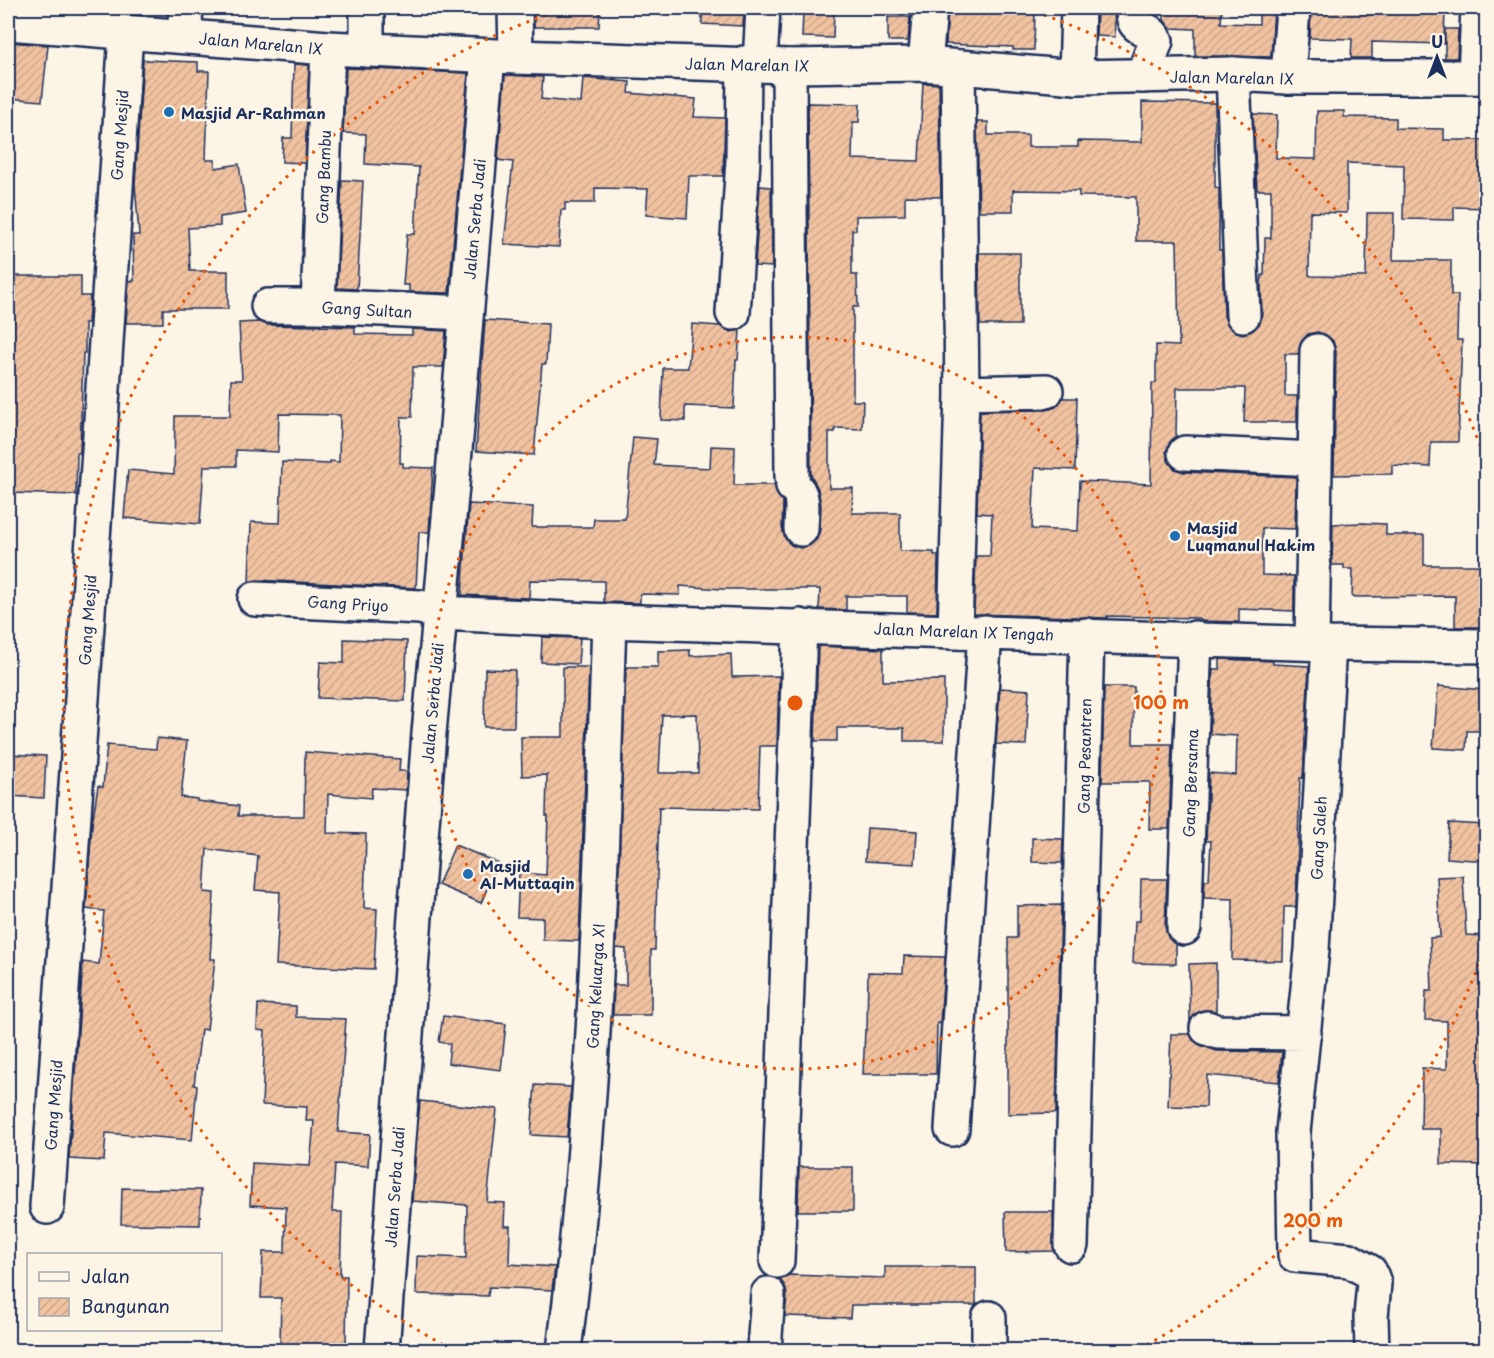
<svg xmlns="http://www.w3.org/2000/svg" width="1494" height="1358" viewBox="0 0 1494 1358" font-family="'Playpen Sans',sans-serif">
	<defs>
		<pattern id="building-hatch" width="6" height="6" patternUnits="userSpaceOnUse" patternTransform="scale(1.5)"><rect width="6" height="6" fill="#f1c2a0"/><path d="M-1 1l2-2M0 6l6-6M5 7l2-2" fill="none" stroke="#cea78c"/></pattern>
	</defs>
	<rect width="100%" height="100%" fill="#fcf5e5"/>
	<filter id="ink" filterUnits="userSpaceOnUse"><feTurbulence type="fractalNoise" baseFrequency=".0167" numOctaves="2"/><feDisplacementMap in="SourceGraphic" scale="12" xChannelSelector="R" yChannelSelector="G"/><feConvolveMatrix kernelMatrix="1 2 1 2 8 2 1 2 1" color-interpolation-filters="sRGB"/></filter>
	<g filter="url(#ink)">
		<path fill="url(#building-hatch)" stroke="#1b2f5e" stroke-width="1.5" fill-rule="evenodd" d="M534 8H600L599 27H534Z
			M702 8H744L743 26 702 24Z
			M948 8H1035L1034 50H1013V47L946 44Z
			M1097 8H1114L1115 37 1096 36Z
			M1164 8H1222L1221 23 1259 24V8H1274L1271 57 1195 56V29L1170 28 1164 20Z
			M1311 8H1445L1444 44 1372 42V58H1351L1352 39 1310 38Z
			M803 10 834 11 833 38 802 37Z
			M888 17H910L908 41H888Z
			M1445 29H1458L1457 58H1445Z
			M8 42 48 45 42 101 8 98Z
			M143 60 198 62V71H209L206 160H215V168L239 164 246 213 220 217V226L188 228 190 271H228V309H163V323H126L129 281H134L133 235H139L135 184Z
			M294 64 309 65 305 163 282 162 283 138H292Z
			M346 68 468 73 449 293 409 292V285H403L407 234H415L419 167 365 164 366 134 343 133Z
			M505 75 543 77 541 99 581 103 583 78 630 82 629 93 696 99 694 117 725 118 723 176H689L687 218 646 215 648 189 595 188V203H565V210H561L559 247 504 244 513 162 498 160Z
			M923 83 939 84 941 197 905 196V215L856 216V230H852V275H857L858 307H853V401H863L862 429 835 428V432H829V488H853L852 513H900V551L934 552V555H938L937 613 907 612V596H846V610L819 609 820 589H722L680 586V595L640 594V603L604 602V581L530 580 529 598 462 595 469 504 533 507 532 527H593L594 519H625L633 437 657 439 654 465 710 468 711 446 735 447 734 485H774L783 503 782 528 785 538 791 545 800 548 809 546 817 539 820 530 821 505 818 489 811 474 808 103 860 104 859 122H853L852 159 919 161Z
			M1142 102 1215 103V187L1219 188V250H1222L1224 316 1228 325 1234 331 1243 334 1253 330 1260 323 1262 314 1261 285 1262 275H1264L1265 238H1271V190H1257L1253 114 1277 115 1276 158 1316 159 1317 111H1344V117L1396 118V128L1444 129V140H1486V208L1454 207V220L1403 219 1404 165 1347 163V213L1310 212 1309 275 1311 276 1366 277 1367 213H1394L1393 260H1451V295H1458L1457 340H1462L1458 442H1431L1430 467 1392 465V474L1334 475 1336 351 1333 341 1326 335 1318 332 1308 334 1301 342 1298 354H1285V396H1297V422H1244L1245 388H1177L1176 436 1170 442 1166 452 1169 462 1175 469 1184 472 1296 477 1295 529 1262 528V575L1294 576V611L1239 609V622L1202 621 1198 618 1107 616V618L974 614 976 556H990L992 514 977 513 980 411 1046 410 1056 407 1063 398H1077L1075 470 1035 468 1032 529 1078 531 1080 481 1151 484 1152 383H1156V345L1179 346 1177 241H1136V197L1079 196V191L1013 190V211H979L977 122H988V135H1028V147H1078V141L1142 142Z
			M342 180 363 181 357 289 337 288Z
			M760 186 771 187 772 267 755 266Z
			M979 253H1020V325H980Z
			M14 276H81V296H90L88 323H85V353H83L80 451V453H77L76 495 8 493V406H10L11 359H13Z
			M485 320 548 324 546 364H542L534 455 476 451Z
			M259 322 268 325 355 327V334L412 335V329L446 331 443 367H413L412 417H401L400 463H403V467L433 468 429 532H419L416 588 256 580 249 582 251 522 280 523 282 462 330 464V461L339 462 340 415 279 414 278 452 236 450V466H204L200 524 124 518 128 470 174 474 175 416H230L231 380H242L239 323Z
			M692 324 720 326 731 332 740 330 738 360H736L734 408 685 406V421L661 420 663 368H688Z
			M1362 523 1386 524V535H1424V565H1486V627H1455V596L1352 597 1353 569H1344V565H1332L1333 524Z
			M542 637 580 638 578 664 541 662Z
			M344 639 407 641 405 701 318 698 320 662 344 663Z
			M818 646 883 649V681L944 680V741H904V728H837V741H815Z
			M690 650V656L731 654 732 677 779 676 777 746H760L758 809 659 807 655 950H651V1015H613L614 985H626V949L616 948 626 667H658V651ZM697 714 698 773H659L662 715Z
			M1220 659 1273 661V664L1309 666 1303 778H1300L1296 907H1284L1283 961 1232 960 1233 899 1204 898 1205 880H1209L1211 841H1206L1209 773 1236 775 1237 736 1210 734 1213 669H1220Z
			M563 667H589L579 941 543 940V918L517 917 519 873 546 875 548 816H546L547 775 522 776 521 737H563Z
			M485 669 515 670 514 727H484Z
			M1438 686 1486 690V731H1467L1466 750 1433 748Z
			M1104 687H1134L1133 744H1172L1169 829H1149L1150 782H1102Z
			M1000 688 1029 690 1026 745 996 744Z
			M157 738 187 741 181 797 197 799V801L239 806 238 816H304L305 752 400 759 399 771H407L406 790 372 788 371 798 328 794 327 833 366 834 364 908 377 909 374 969 276 965 280 892 255 890 258 856 207 849 204 892 214 893 210 959H215L207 1030 201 1029 194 1085 197 1086 192 1140 106 1133 104 1161 69 1159 83 962 99 964 104 911 86 909 92 824 98 786 103 787 107 745 156 749Z
			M8 754 46 756 44 798 8 796Z
			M1449 823 1486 825V861L1447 858Z
			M867 828 917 831 915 864 865 861Z
			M1032 838 1063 839 1062 863 1032 862Z
			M455 845 498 863 481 903 438 885Z
			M1463 876 1466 935 1486 936V1165L1441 1164V1129H1421L1422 1068 1447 1069V1021L1425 1020 1426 991H1432L1430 938 1440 937 1437 877Z
			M1141 879H1167L1165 927 1168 937 1176 945V964L1133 963 1135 921H1140Z
			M1061 905 1056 1113 1008 1114V938H1017V906Z
			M904 956 945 957 940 1023H937L936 1074H863L865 1030H867L868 972 903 973Z
			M1216 963V1011L1203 1010 1195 1014 1190 1021 1189 964Z
			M258 1004 296 1006V1017L346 1019 338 1132 370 1134 368 1166 335 1164 332 1212H342L340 1276H347L346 1345 280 1344 281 1298H261L263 1252H285L286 1207 250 1205 252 1163 310 1166 314 1121H306L307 1107 262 1105 265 1031 257 1030Z
			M443 1016 506 1024 501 1070 448 1063 450 1044 439 1042Z
			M1171 1034H1190L1193 1040 1200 1045 1217 1051 1282 1052 1279 1082 1207 1075 1206 1107 1168 1106Z
			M535 1085 571 1087 567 1137 531 1135Z
			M420 1101 497 1109 487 1202 505 1203 504 1226H510L509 1264 555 1267 552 1290 489 1287 488 1296 416 1294 417 1256 466 1258 467 1205 412 1201Z
			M799 1167H853V1211H798Z
			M122 1188 201 1190 200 1225 121 1224Z
			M1005 1212H1053L1054 1251 1006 1252Z
			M885 1267H976V1305H851L850 1318 785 1316 787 1295 785 1286 779 1279 789 1275 885 1278Z"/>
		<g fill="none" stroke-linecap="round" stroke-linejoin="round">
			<g stroke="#1b2f5e" stroke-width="38">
				<path id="minor" d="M515 8 516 57
					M1133 8C1132 35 1147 22 1156 41L1143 76
					M184 36 186 8
					M367 50V8
					M760 64 763 8
					M925 64 930 8
					M789 66 792 475 793 486C806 494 801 515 801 529
					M1233 74 1243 315
					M1076 77 1078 8
					M1288 77 1293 8
					M1475 77 1478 8
					M268 306H318L466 313
					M318 306 328 48
					M733 313 743 160 744 63
					M962 393 1046 391
					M1185 453 1315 459
					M255 599 420 607 441 613 609 621 1329 644 1486 646
					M955 631 962 393 958 67
					M1312 643 1317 351
					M1329 644 1312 950 1293 1132 1295 1255 1349 1260 1370 1272 1374 1283 1371 1317 1372 1350
					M1184 928 1195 638
					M1207 1028 1218 1032 1304 1033
					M952 1129 985 632
					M47 1207 98 466 126 33
					M1071 1245 1087 635
					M777 1261 800 626
					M382 1350 429 733 452 486 488 56
					M564 1350C596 1109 601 864 609 621
					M764 1350 768 1294
					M989 1350V1318"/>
			</g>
			<g stroke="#1b2f5e" stroke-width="38">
				<path id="major" d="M8 23 328 48 516 57 789 66 925 64 1076 77 1233 74 1288 77H1486"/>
			</g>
			<use href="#minor" stroke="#fcf5e5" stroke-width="33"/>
			<use href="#major" stroke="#fcf5e5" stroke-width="33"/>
		</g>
	</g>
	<g fill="none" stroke="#e8590c" stroke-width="3" stroke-dasharray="3 6">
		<circle cx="795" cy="703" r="366"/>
		<path d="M1485 947A732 732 0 0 1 1139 1349M451 1349A732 732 0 0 1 563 9M1027 9A732 732 0 0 1 1485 459"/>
	</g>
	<g fill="#1f6fb2" stroke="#fcf5e5" stroke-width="2">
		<circle cx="169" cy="112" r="6"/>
		<circle cx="1175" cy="536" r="6"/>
		<circle cx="468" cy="874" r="6"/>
	</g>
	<g text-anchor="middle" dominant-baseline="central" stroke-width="5" stroke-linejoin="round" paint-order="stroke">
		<g font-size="15" fill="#1b2f5e" stroke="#fcf5e5">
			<text transform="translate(261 43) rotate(5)">Jalan Marelan IX</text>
			<text transform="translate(747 64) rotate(1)">Jalan Marelan IX</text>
			<text transform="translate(1232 77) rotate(1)">Jalan Marelan IX</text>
			<text transform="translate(119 135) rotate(-86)">Gang Mesjid</text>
			<text transform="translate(323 177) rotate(-88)">Gang Bambu</text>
			<text transform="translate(474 219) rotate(-85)">Jalan Serba Jadi</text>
			<text transform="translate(367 309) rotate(3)">Gang Sultan</text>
			<text transform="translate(348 603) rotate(3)">Gang Priyo</text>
			<text transform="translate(87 620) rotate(-86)">Gang Mesjid</text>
			<text transform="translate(964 631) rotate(2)">Jalan Marelan IX Tengah</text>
			<text transform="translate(432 703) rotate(-85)">Jalan Serba Jadi</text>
			<text transform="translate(1084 756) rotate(-89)">Gang Pesantren</text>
			<text transform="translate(1190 783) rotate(-88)">Gang Bersama</text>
			<text transform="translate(1318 838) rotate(-87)">Gang Saleh</text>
			<text transform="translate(595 986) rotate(-87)">Gang Keluarga XI</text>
			<text transform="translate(53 1105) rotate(-86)">Gang Mesjid</text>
			<text transform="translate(394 1187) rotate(-86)">Jalan Serba Jadi</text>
		</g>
		<g font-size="15" font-weight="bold" fill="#1b2f5e" stroke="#fcf5e5" text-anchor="start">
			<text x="181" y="112">Masjid Ar-Rahman</text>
			<text x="1187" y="527">Masjid<tspan x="1187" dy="17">Luqmanul Hakim</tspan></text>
			<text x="480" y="865">Masjid<tspan x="480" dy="17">Al-Muttaqin</tspan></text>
		</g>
	</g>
	<circle cx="795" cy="703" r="9" fill="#e8590c" stroke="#fcf5e5" stroke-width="3"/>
	<g font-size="18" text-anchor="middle" font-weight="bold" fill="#e8590c" stroke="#fcf5e5" stroke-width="5" stroke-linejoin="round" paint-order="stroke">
		<text x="1161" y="709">100 m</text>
		<text x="1313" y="1227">200 m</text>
	</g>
	<rect width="1494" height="1358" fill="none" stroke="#fcf5e5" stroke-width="30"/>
	<rect x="15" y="15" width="1464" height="1328" fill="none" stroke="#1b2f5e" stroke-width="2" filter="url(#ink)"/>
	<rect x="27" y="1253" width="195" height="78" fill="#fcf5e5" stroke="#a2a6af" stroke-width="1.5"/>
	<rect x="39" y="1272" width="30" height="9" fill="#fcf5e5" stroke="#a2a6af" stroke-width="1.5"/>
	<text x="81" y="1283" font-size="18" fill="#1b2f5e">Jalan</text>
	<rect x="39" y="1298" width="30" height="18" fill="url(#building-hatch)" stroke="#a2a6af" stroke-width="1.5"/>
	<text x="81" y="1313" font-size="18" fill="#1b2f5e">Bangunan</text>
	<g transform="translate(1437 57)" stroke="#fcf5e5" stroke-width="4.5" paint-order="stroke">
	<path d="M0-4.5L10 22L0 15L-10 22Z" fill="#1b2f5e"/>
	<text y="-9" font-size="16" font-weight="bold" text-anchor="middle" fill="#1b2f5e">U</text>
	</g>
</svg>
